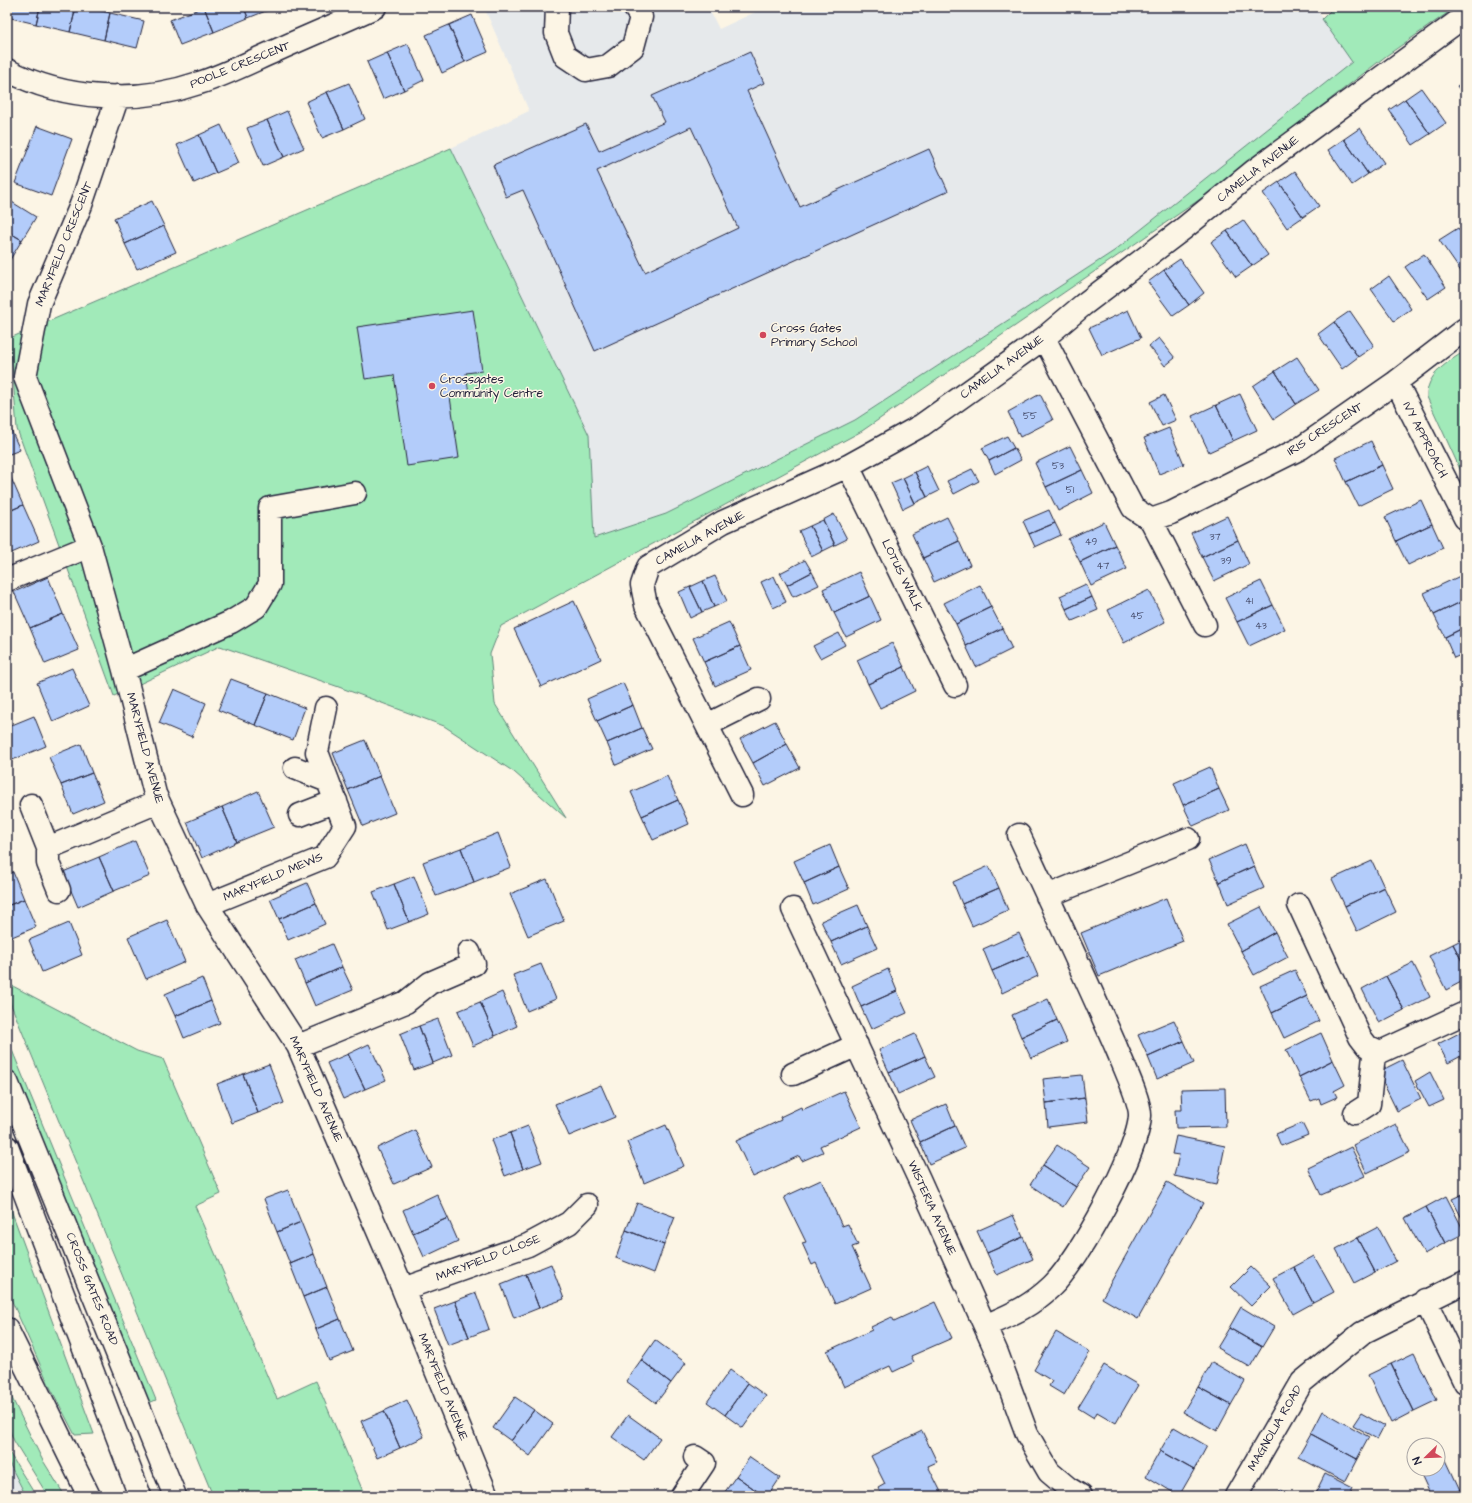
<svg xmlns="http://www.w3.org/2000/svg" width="1472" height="1503" viewBox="0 0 1472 1503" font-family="'Architects Daughter',sans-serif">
	<rect width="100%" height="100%" fill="#fcf5e5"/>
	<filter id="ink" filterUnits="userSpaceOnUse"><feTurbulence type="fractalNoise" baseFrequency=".025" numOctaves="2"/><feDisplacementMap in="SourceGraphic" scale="8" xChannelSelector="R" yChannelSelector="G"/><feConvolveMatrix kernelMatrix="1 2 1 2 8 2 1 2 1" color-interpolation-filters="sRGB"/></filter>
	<g filter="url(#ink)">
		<path fill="#e6e9eb" d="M484 7H708L719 29 766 7H1315L1353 62 1114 251 855 420 666 514 594 538 589 435 451 148 529 111Z
			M7 1459 26 1496H7Z"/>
		<path fill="#a1eab9" stroke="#62867a" d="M1334 7H1456L1386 56 1212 191 862 431 501 626 490 654 495 704 566 818 514 772 444 726 336 686 220 646 114 696 17 429 10 338 451 148 589 435 594 538 666 514 855 420 1114 251 1352 62 1322 19Z
			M1465 351V480L1427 397C1426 374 1448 362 1465 351Z
			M7 983 137 1051 163 1059 221 1194 195 1206 277 1399 316 1381 365 1496H213L7 995Z
			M7 1038 156 1400 146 1404 7 1065Z
			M7 1199 94 1434 75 1435 50 1387 7 1290Z
			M7 1388 42 1459 65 1496H48L14 1441 7 1424Z
			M7 1449 36 1496H26L7 1459Z"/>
		<path fill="#b3ccfa" stroke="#22223b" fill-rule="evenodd" d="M7 7H40L36 24 7 17Z
			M40 7H76L70 32 36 24Z
			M76 7H84L110 13 104 40 70 32Z
			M204 7H244L248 18 214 32Z
			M204 7 214 32 180 45 170 20Z
			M244 7H276L248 18Z
			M110 13 144 21 137 48 104 40Z
			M472 15 488 52 465 62 449 25Z
			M449 25 465 62 442 73 426 35Z
			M408 44 424 80 404 90 387 53Z
			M750 52 764 83 747 91 800 207 929 149 948 191 595 351 523 190 506 197 493 165 586 124 599 151 665 122 652 96ZM691 127 738 228 645 272 597 171Z
			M387 53 404 90 383 99 367 62Z
			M1465 80V97L1457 86Z
			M349 83 365 119 344 129 327 92Z
			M1421 88 1446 123 1430 134 1405 99Z
			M327 92 344 129 322 138 306 102Z
			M1405 99 1430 134 1413 145 1389 110Z
			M287 111 304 148 284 157 267 120Z
			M267 120 284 157 263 166 247 128Z
			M221 125 239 163 216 173 199 135Z
			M37 126 72 139 51 196 15 183Z
			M1360 128 1384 163 1368 174 1344 139Z
			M199 135 216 173 194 183 177 145Z
			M1344 139 1368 174 1352 185 1328 150Z
			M1295 171 1319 206 1303 217 1279 182Z
			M1279 182 1303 217 1287 228 1263 193Z
			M7 199 36 217 22 240 7 231Z
			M152 201 164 226 125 244 114 218Z
			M1243 220 1268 255 1252 266 1227 231Z
			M164 226 176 252 137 269 125 244Z
			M1458 228 1465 238V271L1462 273 1439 240Z
			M7 231 22 240 8 263 7 262Z
			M1227 231 1252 266 1236 277 1211 242Z
			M1424 254 1446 287 1428 299 1405 267Z
			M1180 259 1204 293 1189 305 1164 270Z
			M1164 270 1189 305 1173 316 1148 282Z
			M1389 276 1411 309 1394 321 1371 289Z
			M473 310 482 371 466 373 469 394 450 397 459 458 407 466 394 375 365 379 357 327Z
			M1128 310 1141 338 1102 355 1089 328Z
			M1350 311 1374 346 1358 357 1334 322Z
			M1334 322 1358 357 1342 369 1318 334Z
			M1159 338 1175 358 1165 366 1149 346Z
			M1297 357 1319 390 1296 404 1275 371Z
			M1275 371 1296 404 1274 419 1253 386Z
			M1040 394 1053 420 1020 437 1008 412Z
			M1240 394 1257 430 1233 441 1216 405Z
			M1164 395 1176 420 1162 426 1150 402Z
			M1216 405 1233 441 1209 452 1192 416Z
			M7 421 20 450 7 455Z
			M1169 428 1184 464 1159 474 1144 438Z
			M1007 436 1014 448 989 461 982 448Z
			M1371 441 1382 465 1346 482 1335 458Z
			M1070 446 1082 470 1046 487 1035 463Z
			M1014 448 1021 460 995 474 989 461Z
			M1382 465 1393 489 1358 506 1346 482Z
			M927 466 939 491 927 497 915 472Z
			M7 469 23 505 7 512Z
			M972 469 979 481 954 494 947 481Z
			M1082 470 1093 493 1058 511 1046 487Z
			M915 472 927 497 915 503 903 478Z
			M903 478 915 503 903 509 891 483Z
			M1421 500 1432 524 1396 541 1385 517Z
			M23 505 39 541 7 555V512Z
			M1049 510 1055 523 1029 534 1023 521Z
			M834 514 847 539 835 545 823 520Z
			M1227 516 1238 540 1202 557 1191 533Z
			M947 517 959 541 923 558 912 534Z
			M823 520 835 545 823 551 810 526Z
			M1104 522 1115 545 1080 562 1068 539Z
			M1055 523 1061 535 1035 547 1029 534Z
			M1432 524 1443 548 1408 565 1396 541Z
			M810 526 823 551 811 557 799 531Z
			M1238 540 1249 564 1214 581 1202 557Z
			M959 541 970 565 934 582 923 558Z
			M1115 545 1127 569 1091 586 1080 562Z
			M805 560 812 572 787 585 780 573Z
			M812 572 819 585 793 597 787 585Z
			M859 572 870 596 834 613 823 589Z
			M715 576 727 601 714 607 703 581Z
			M774 576 786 602 773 608 761 582Z
			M1460 576 1465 587V600L1434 615 1424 593Z
			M48 577 63 614 30 628 14 592Z
			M703 581 714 607 702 612 690 587Z
			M1261 581 1273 605 1237 622 1225 598Z
			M1086 584 1092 597 1066 609 1060 596Z
			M980 585 991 607 956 624 944 603Z
			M690 587 702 612 690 618 679 592Z
			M1149 590 1165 622 1124 643 1108 610Z
			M870 596 881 620 846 637 834 613Z
			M1092 597 1098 610 1072 621 1066 609Z
			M1465 600V627L1445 637 1434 615Z
			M574 601 601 659 541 687 514 629Z
			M1273 605 1285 629 1249 646 1237 622Z
			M991 607 1002 628 966 646 956 624Z
			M63 614 79 650 45 664 30 628Z
			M729 622 740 646 704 662 693 638Z
			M1465 627V653L1454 658 1445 637Z
			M1002 628 1012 649 976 667 966 646Z
			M839 633 845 645 820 658 813 646Z
			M892 643 904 667 868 684 857 660Z
			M740 646 751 670 715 686 704 662Z
			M904 667 915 691 880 708 868 684Z
			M72 668 89 706 53 722 37 683Z
			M231 679 268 693 255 725 218 710Z
			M623 683 633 705 597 721 587 699Z
			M174 689 206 703 192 737 159 723Z
			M268 693 305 708 293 740 255 725Z
			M633 705 642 728 607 743 597 721Z
			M34 716 46 746 10 761 7 754V727Z
			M775 721 787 744 753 763 740 739Z
			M642 728 652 749 616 765 607 743Z
			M365 740 380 776 348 790 333 753Z
			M81 744 92 773 61 785 49 757Z
			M787 744 800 768 765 786 753 763Z
			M1210 767 1219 789 1183 805 1174 783Z
			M92 773 104 801 73 814 61 785Z
			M380 776 395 813 363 826 348 790Z
			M667 776 678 800 642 816 631 792Z
			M1219 789 1229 810 1193 826 1183 805Z
			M258 791 274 827 237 842 222 807Z
			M678 800 689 824 653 840 642 816Z
			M222 807 237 842 202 858 187 822Z
			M498 833 511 867 474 882 461 848Z
			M135 841 150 876 114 891 99 857Z
			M1245 844 1254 866 1219 882 1209 860Z
			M830 845 839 867 804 883 794 861Z
			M461 848 474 882 436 896 423 862Z
			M99 857 114 891 78 907 63 872Z
			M1372 861 1384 887 1345 906 1332 879Z
			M989 866 999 888 962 904 953 882Z
			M1254 866 1264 888 1228 904 1219 882Z
			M839 867 849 889 813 905 804 883Z
			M13 872 24 899 7 906V874Z
			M414 876 429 914 409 922 394 884Z
			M547 879 564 921 528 936 510 894Z
			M307 883 316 903 279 919 270 899Z
			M394 884 409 922 388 930 373 892Z
			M1384 887 1396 912 1357 931 1345 906Z
			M999 888 1008 910 972 926 962 904Z
			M1166 898 1183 941 1099 976 1081 933Z
			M24 899 36 927 7 939V906Z
			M316 903 325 924 288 940 279 919Z
			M858 905 867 926 831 942 821 921Z
			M1261 907 1275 932 1241 951 1227 924Z
			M167 920 185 962 146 979 128 937Z
			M69 923 82 955 42 972 29 940Z
			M867 926 877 948 841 964 831 942Z
			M1275 932 1288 957 1254 975 1241 951Z
			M1019 933 1029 955 992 971 983 949Z
			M1465 938V967L1453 944Z
			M332 944 342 967 305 983 295 960Z
			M1453 944 1465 967V980L1446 990 1429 956Z
			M1029 955 1038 976 1002 993 992 971Z
			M1413 963 1430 997 1404 1010 1386 976Z
			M541 964 556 999 527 1011 513 975Z
			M342 967 353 990 315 1006 305 983Z
			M888 969 897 991 861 1007 852 986Z
			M1295 970 1307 996 1272 1013 1260 986Z
			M1386 976 1404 1010 1379 1023 1362 989Z
			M202 978 211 1001 175 1016 165 994Z
			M897 991 907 1013 871 1029 861 1007Z
			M502 992 517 1026 495 1036 480 1002Z
			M1307 996 1319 1021 1284 1038 1272 1013Z
			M1048 999 1057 1020 1021 1037 1012 1015Z
			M211 1001 220 1023 184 1038 175 1016Z
			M480 1002 495 1036 473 1046 458 1011Z
			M438 1019 452 1055 433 1063 419 1026Z
			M1057 1020 1067 1042 1031 1058 1021 1037Z
			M1174 1020 1184 1041 1148 1057 1138 1035Z
			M419 1026 433 1063 414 1070 400 1034Z
			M1465 1030V1054L1448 1063 1438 1044Z
			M1321 1033 1333 1060 1299 1077 1286 1050Z
			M915 1034 925 1056 889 1072 879 1050Z
			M1184 1041 1194 1063 1157 1079 1148 1057Z
			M369 1044 386 1080 365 1089 348 1054Z
			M348 1054 365 1089 343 1099 327 1063Z
			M925 1056 935 1077 898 1094 889 1072Z
			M1333 1060 1345 1085 1334 1091 1337 1097 1321 1104 1319 1098 1311 1101 1299 1077Z
			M1402 1060 1421 1099 1397 1111 1378 1072Z
			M269 1064 284 1103 258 1113 243 1074Z
			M1430 1072 1444 1100 1429 1107 1415 1081Z
			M243 1074 258 1113 232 1123 217 1084Z
			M1082 1075 1085 1098 1046 1103 1043 1079Z
			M601 1085 615 1117 569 1136 555 1104Z
			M1225 1088 1226 1127 1176 1128 1175 1110H1182L1181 1089Z
			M844 1091 861 1127 820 1146 823 1152 802 1161 799 1156 753 1177 736 1141 781 1120 780 1117 801 1107 802 1110Z
			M1085 1098 1088 1122 1048 1127 1046 1103Z
			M946 1104 955 1126 920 1142 910 1120Z
			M1302 1123 1308 1135 1281 1146 1276 1134Z
			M1396 1124 1410 1152 1367 1173 1353 1145Z
			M666 1125 684 1166 644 1183 627 1142Z
			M528 1126 542 1162 523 1169 510 1133Z
			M955 1126 965 1148 929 1164 920 1142Z
			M415 1130 432 1167 394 1184 377 1148Z
			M510 1133 523 1169 505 1176 491 1140Z
			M1176 1136 1225 1146 1217 1185 1174 1176 1179 1155 1172 1154Z
			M1057 1145 1090 1167 1076 1187 1043 1165Z
			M1351 1147 1365 1176 1321 1195 1308 1168Z
			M1043 1165 1076 1187 1063 1207 1030 1185Z
			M821 1180 842 1226 848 1224 858 1245 852 1247 871 1288 835 1304 816 1263 812 1265 802 1243 806 1242 784 1197Z
			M1167 1182 1203 1203 1138 1319 1102 1298Z
			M288 1190 301 1222 277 1232 264 1199Z
			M1465 1193V1224L1452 1199Z
			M437 1194 448 1218 413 1233 403 1210Z
			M1446 1196 1465 1233 1445 1243 1426 1207Z
			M637 1203 675 1217 664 1245 626 1230Z
			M1426 1207 1445 1243 1424 1254 1405 1218Z
			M1013 1215 1023 1237 987 1253 977 1231Z
			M448 1218 458 1241 424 1257 413 1233Z
			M301 1222 314 1254 290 1264 277 1232Z
			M1378 1227 1396 1261 1375 1272 1357 1238Z
			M626 1230 664 1245 654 1273 616 1258Z
			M1023 1237 1033 1259 997 1275 987 1253Z
			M1357 1238 1375 1272 1354 1283 1336 1249Z
			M314 1254 327 1287 303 1297 290 1264Z
			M1314 1256 1334 1292 1313 1303 1294 1267Z
			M551 1264 564 1299 539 1308 526 1274Z
			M1251 1267 1271 1286 1251 1306 1231 1287Z
			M1294 1267 1313 1303 1293 1314 1273 1278Z
			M526 1274 539 1308 514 1318 501 1284Z
			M327 1287 340 1319 316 1329 303 1297Z
			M476 1293 489 1329 469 1337 455 1301Z
			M455 1301 469 1337 448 1345 434 1309Z
			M935 1302 952 1338 911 1356 914 1362 893 1372 890 1366 844 1387 827 1351 872 1330 871 1327 892 1317 894 1321Z
			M1241 1307 1274 1327 1262 1347 1229 1328Z
			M340 1319 353 1351 329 1361 316 1329Z
			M1229 1328 1262 1347 1250 1367 1217 1348Z
			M1056 1332 1090 1352 1064 1395 1049 1386 1052 1381 1034 1370Z
			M655 1340 686 1363 671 1383 641 1360Z
			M1414 1353 1437 1400 1414 1411 1391 1364Z
			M641 1360 671 1383 656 1403 626 1381Z
			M1212 1362 1245 1381 1231 1405 1198 1387Z
			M1391 1364 1414 1411 1391 1423 1368 1375Z
			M1104 1365 1138 1385 1116 1423 1097 1412 1094 1418 1078 1408Z
			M730 1370 748 1383 725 1415 707 1402Z
			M748 1383 766 1396 743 1428 725 1415Z
			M1198 1387 1231 1405 1217 1431 1183 1412Z
			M515 1397 534 1410 511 1441 493 1428Z
			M407 1400 424 1437 400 1448 384 1411Z
			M534 1410 553 1424 530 1456 511 1441Z
			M384 1411 400 1448 377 1458 361 1421Z
			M1323 1411 1369 1437 1357 1459 1311 1434Z
			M1361 1413 1384 1426 1377 1439 1353 1425Z
			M628 1415 660 1438 644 1460 612 1437Z
			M1174 1427 1207 1446 1194 1470 1160 1451Z
			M922 1431 937 1462 928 1466 943 1496H882L878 1488 885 1484 871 1456Z
			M1311 1434 1357 1459 1345 1482 1298 1457Z
			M1160 1451 1194 1470 1179 1496 1146 1476Z
			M750 1457 780 1478 768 1496H764L736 1476Z
			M1446 1460 1460 1490 1448 1496H1431L1420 1472 1425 1469H1438V1463Z
			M1325 1474 1353 1488 1349 1496H1314Z
			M736 1476 764 1496H722Z
			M1465 1488V1496H1448L1460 1490Z
			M1281 1490 1293 1496H1277Z"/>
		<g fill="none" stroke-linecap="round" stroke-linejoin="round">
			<g stroke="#22223b" stroke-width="25">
				<path id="minor" d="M557 7 556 33 565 56 586 70 608 66 633 47 641 17 634 7
					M7 70C65 101 138 104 199 83 225 75 250 62 275 51 308 36 342 22 375 7
					M1044 338 1133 508 1151 520 1171 513 1301 448 1396 382 1465 329
					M25 377 90 546 124 670 155 794 207 905 298 1046 403 1289 487 1496
					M25 377 39 304 81 205 118 96
					M1396 382 1465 518
					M848 466 955 685
					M1151 520 1205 625
					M7 580 90 546
					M124 670 231 622 256 607 270 584V508L355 493
					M707 725 759 699
					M295 768 328 781
					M742 795 646 605 642 585 648 567 723 522 848 466 922 425 1044 338 1083 305 1183 229 1255 170 1465 16
					M31 805 48 848V863L59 890
					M300 815 336 801
					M48 848 158 802
					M1047 896 1188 839
					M207 905 325 857 345 826 317 752 326 708
					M1299 905 1360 1037 1367 1046 1380 1052
					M793 909 919 1179 997 1353 1027 1434 1049 1472 1068 1488 1081 1496
					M298 1046 406 1002 430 983 474 964 469 952
					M793 1074 857 1045
					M7 1082 175 1496
					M1355 1113 1369 1104 1374 1055 1465 1013
					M7 1147 140 1496
					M403 1289 528 1245 569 1223 587 1205
					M1425 1300 1465 1383
					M985 1326C1012 1314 1030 1307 1052 1286 1079 1260 1138 1153 1140 1116 1141 1102 1122 1062 1116 1047 1085 976 1052 906 1019 835
					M7 1329 89 1496
					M682 1496 704 1463 695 1457
					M1236 1496 1302 1382 1362 1333 1465 1282"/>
			</g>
			<use href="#minor" stroke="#fcf5e5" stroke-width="22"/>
		</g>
	</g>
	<g fill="#d1495b" stroke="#fcf5e5" stroke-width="1.5">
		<circle cx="763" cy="335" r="4"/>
		<circle cx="432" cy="386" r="4"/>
	</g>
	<g text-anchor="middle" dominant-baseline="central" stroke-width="3" stroke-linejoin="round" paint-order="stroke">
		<g font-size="10" fill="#464c6b">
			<text x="1030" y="416">55</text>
			<text x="1058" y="466">53</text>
			<text x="1070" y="490">51</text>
			<text x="1215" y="537">37</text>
			<text x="1091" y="542">49</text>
			<text x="1226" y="561">39</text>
			<text x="1103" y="566">47</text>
			<text x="1249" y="601">41</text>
			<text x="1137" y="616">45</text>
			<text x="1261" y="626">43</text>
		</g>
		<g font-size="12" fill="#22223b" stroke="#fcf5e5">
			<text transform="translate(240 65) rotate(-22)">POOLE CRESCENT</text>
			<text transform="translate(1258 169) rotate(-38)">CAMELIA AVENUE</text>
			<text transform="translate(64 244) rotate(-68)">MARYFIELD CRESCENT</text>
			<text transform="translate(1002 367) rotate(-36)">CAMELIA AVENUE</text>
			<text transform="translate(1325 429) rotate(-33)">IRIS CRESCENT</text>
			<text transform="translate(1425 440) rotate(63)">IVY APPROACH</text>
			<text transform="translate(700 538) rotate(-29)">CAMELIA AVENUE</text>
			<text transform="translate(902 575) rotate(64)">LOTUS WALK</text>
			<text transform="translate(145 748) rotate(75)">MARYFIELD AVENUE</text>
			<text transform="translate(273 877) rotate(-23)">MARYFIELD MEWS</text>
			<text transform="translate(316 1089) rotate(66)">MARYFIELD AVENUE</text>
			<text transform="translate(932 1208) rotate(66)">WISTERIA AVENUE</text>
			<text transform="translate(488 1258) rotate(-21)">MARYFIELD CLOSE</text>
			<text transform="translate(92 1289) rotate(68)">CROSS GATES ROAD</text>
			<text transform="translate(443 1387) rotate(68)">MARYFIELD AVENUE</text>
			<text transform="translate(1275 1428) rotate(-60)">MAGNOLIA ROAD</text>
		</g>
		<g font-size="12" fill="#22223b" stroke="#fcf5e5" text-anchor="start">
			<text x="771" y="328">Cross Gates<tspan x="771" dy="14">Primary School</tspan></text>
			<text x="440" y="379">Crossgates<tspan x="440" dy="14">Community Centre</tspan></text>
		</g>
	</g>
	<rect width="1472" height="1503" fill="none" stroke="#fcf5e5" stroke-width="24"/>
	<rect x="12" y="12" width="1448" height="1479" fill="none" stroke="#22223b" stroke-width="1.5" filter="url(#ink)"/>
	<g transform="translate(1426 1457) rotate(247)"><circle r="19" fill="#fcf5e5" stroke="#a5a1a1"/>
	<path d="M0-3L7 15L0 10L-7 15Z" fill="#d1495b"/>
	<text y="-6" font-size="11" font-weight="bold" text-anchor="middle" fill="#22223b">N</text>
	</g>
</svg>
